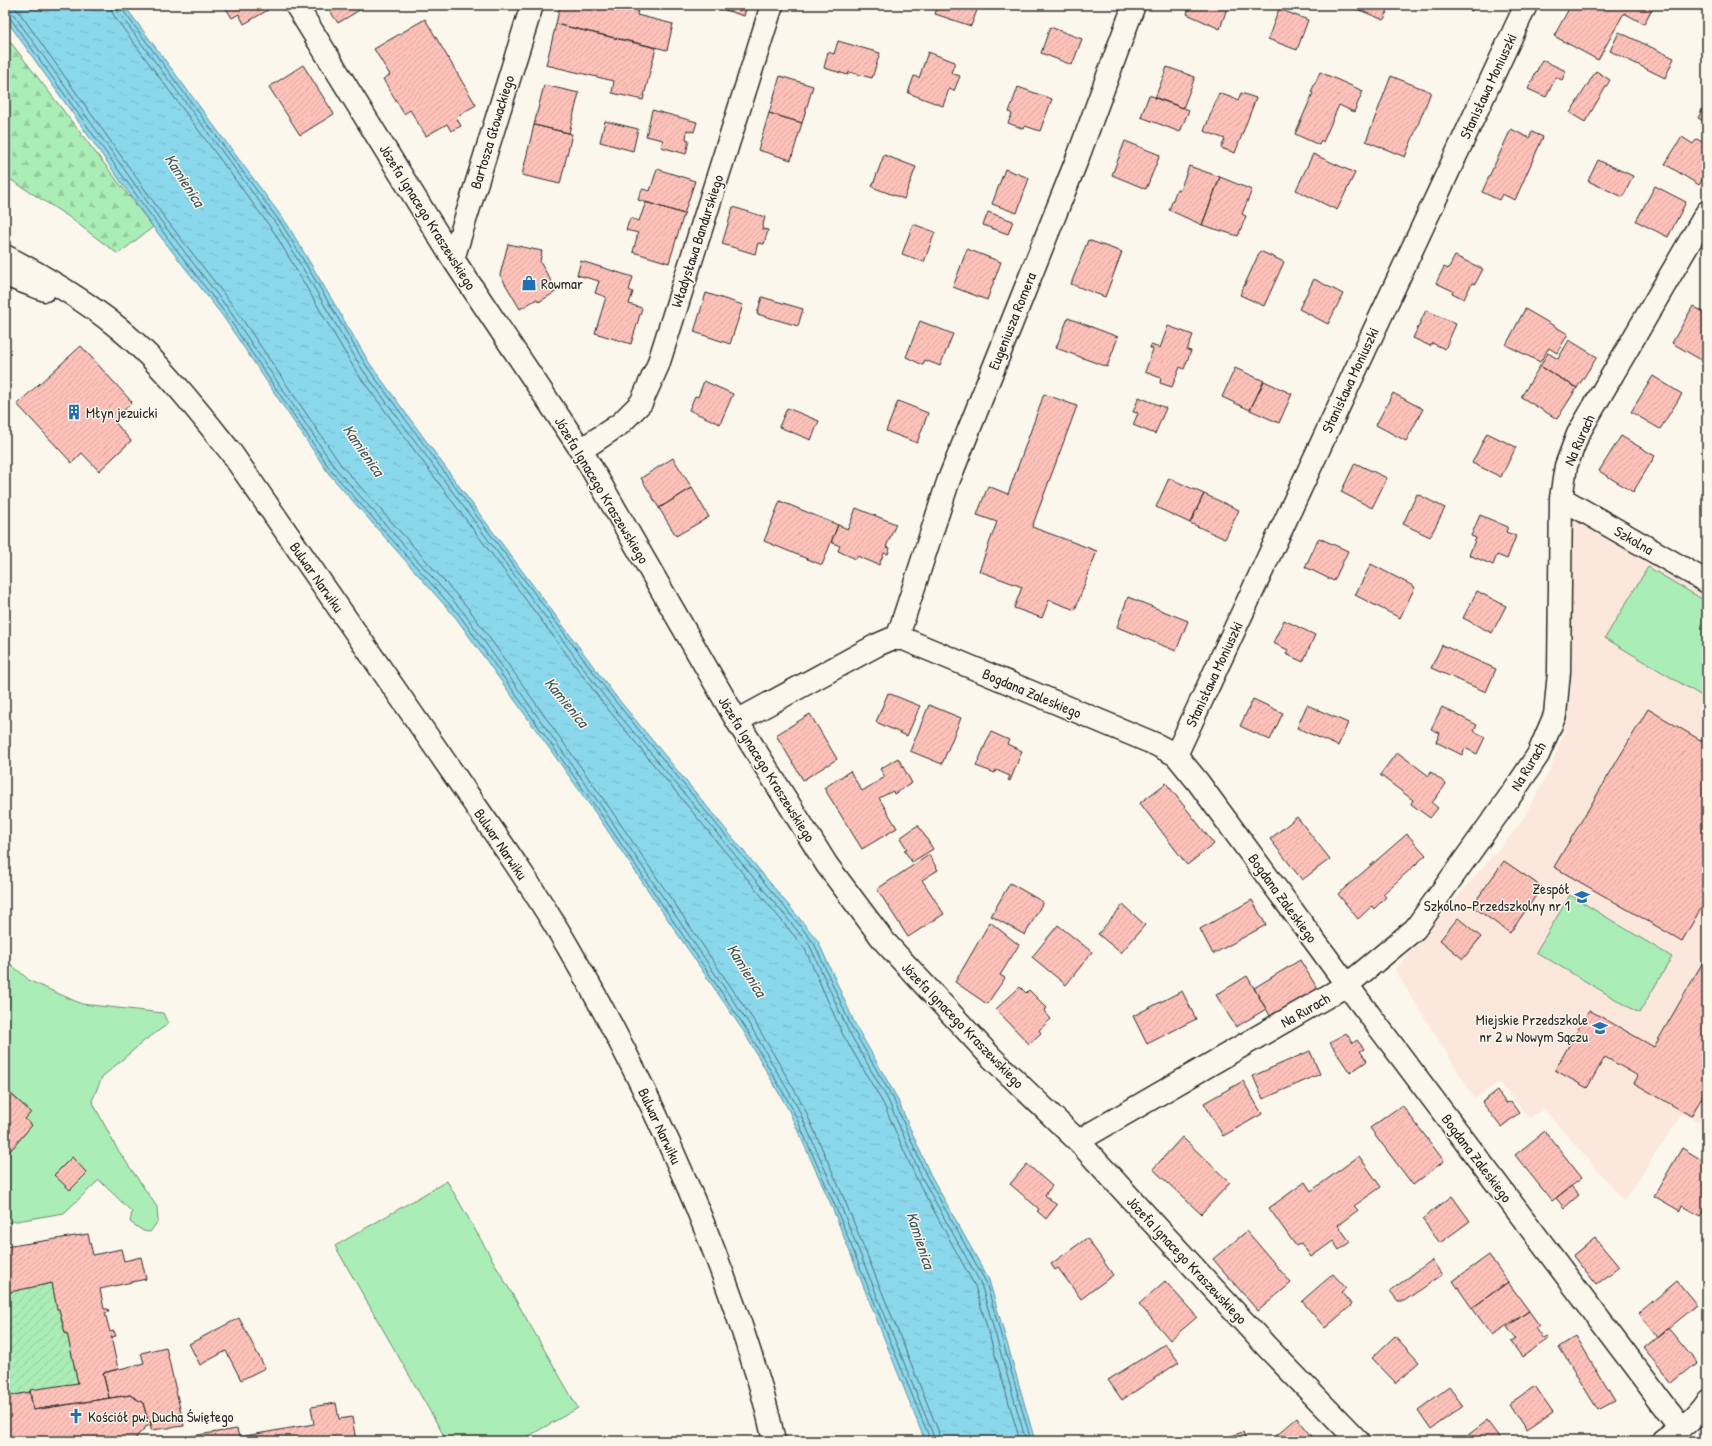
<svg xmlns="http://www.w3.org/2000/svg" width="1712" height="1446" viewBox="0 0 1712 1446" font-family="'Patrick Hand',sans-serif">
	<defs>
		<pattern id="forest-firs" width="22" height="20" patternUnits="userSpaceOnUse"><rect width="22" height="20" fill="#abedb6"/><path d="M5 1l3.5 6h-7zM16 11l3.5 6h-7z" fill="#93cb9d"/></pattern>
		<pattern id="garden-furrows" width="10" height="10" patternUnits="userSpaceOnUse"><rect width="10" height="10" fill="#abedb6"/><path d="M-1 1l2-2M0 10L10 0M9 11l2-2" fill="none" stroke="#93cb9d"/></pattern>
		<pattern id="water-ripples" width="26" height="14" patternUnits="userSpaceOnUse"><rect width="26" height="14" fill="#8bd7eb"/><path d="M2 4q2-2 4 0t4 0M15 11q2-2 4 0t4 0" fill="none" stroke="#78b9ca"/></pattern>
		<pattern id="building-hatch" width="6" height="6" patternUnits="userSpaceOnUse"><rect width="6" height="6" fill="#fec2ba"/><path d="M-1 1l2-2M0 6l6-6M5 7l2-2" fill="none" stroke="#daa7a0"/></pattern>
	</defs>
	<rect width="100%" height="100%" fill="#fbf7ec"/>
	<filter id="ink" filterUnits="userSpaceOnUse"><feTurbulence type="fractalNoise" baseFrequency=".025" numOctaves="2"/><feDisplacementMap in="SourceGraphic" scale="8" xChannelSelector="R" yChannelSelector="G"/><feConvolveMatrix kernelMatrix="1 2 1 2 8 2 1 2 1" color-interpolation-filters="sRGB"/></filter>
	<g filter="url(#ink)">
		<path fill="#fce7dd" d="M1575 519 1707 594V1125L1682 1114 1624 1201 1544 1109 1529 1118 1499 1082 1475 1099 1395 970 1520 824 1550 770 1566 726 1571 691 1570 527Z"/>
		<path fill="#abedb6" stroke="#6b8c70" d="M1648 567 1707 602V699L1605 638Z
			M1570 895 1672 957 1639 1013 1536 952Z
			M5 959 30 981 82 1004 163 1013 168 1024 144 1041 102 1077 92 1101 116 1147 157 1207 158 1221 150 1232 143 1231 130 1222 132 1212 99 1180 64 1213 5 1223V1157L32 1125 25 1119 31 1112 5 1088Z
			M447 1181 578 1408 520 1441H447L335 1246Z"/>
		<path fill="url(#forest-firs)" stroke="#6b8c70" d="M5 35 153 227 118 254 66 215 5 176Z"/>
		<path fill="url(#garden-furrows)" stroke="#6b8c70" d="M52 1283 57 1309H59L65 1333H67L78 1383 5 1397V1293Z"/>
		<path fill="url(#water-ripples)" stroke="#65929e" d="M5 5H124L287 224 370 364 467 497 614 694 818 941 856 1026 896 1096 930 1174 989 1280 1035 1441H925L830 1202 788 1109 744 1032 597 815 456 618 329 474 222 315 153 227 5 18Z"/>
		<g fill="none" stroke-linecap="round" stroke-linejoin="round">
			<path stroke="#517078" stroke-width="1" d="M5 5 13 6 19 12 165 218 234 307 341 465 469 609 609 807 756 1024 802 1103 843 1196 938 1430 940 1441
				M110 5 114 16 274 232 357 373 455 505 603 703 805 949 842 1033 883 1103 917 1180 975 1286 1020 1441
				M117 5 118 12 279 228 362 369 460 502 607 700 810 946 848 1030 888 1100 922 1178 981 1284 1026 1441
				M122 5V9L283 226 367 367 464 499 611 696 814 943 852 1028 893 1098 926 1175 986 1282 1031 1441
				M5 11 10 12 14 15 161 221 229 310 336 469 464 613 604 810 751 1027 797 1106 838 1199 932 1432 934 1441
				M5 16 10 18 157 224 225 313 332 472 460 616 600 813 747 1030 792 1108 833 1201 928 1434 929 1441"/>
		</g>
		<path fill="url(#building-hatch)" stroke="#2b2b2b" d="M224 5H265L268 10 244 24 239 14 232 18Z
			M326 5H368L338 23Z
			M560 5H639L637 15 673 24 667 50 556 24Z
			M709 5H747L744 16Z
			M938 5H979L971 26 935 14Z
			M1190 5H1223V7L1227 8 1220 29 1187 14Z
			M1347 5H1390L1384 20Z
			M1459 5H1474L1472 11Z
			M1571 5H1654L1644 24 1624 13 1598 60 1554 36Z
			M1279 9 1308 20 1297 50 1268 39Z
			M425 19 476 105 456 117 461 126 451 131 447 124 426 136 410 110 404 114 383 79 390 75 374 49Z
			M556 24 656 48 643 100 612 93 614 81 546 65Z
			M1050 27 1082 39 1072 65 1041 53Z
			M1619 32 1674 58 1665 78 1610 51Z
			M838 41 880 53 872 78 849 72 848 75 824 68 828 52 834 54Z
			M928 52 955 62 951 73 960 76 954 91 949 89 943 106 908 93 914 76 919 78Z
			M1542 60 1566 71 1562 80 1556 77 1546 97 1528 89Z
			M303 65 334 114 300 135 269 87Z
			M1167 67 1195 77 1183 108 1155 98Z
			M1596 71 1610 80 1585 122 1570 113Z
			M1320 72 1363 91 1354 112 1339 105 1323 142 1321 140 1319 145 1295 134 1313 93 1311 92Z
			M780 76 813 86 802 123 769 113Z
			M1391 76 1431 92 1405 157 1366 141Z
			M544 85 579 93 569 133 534 125Z
			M1018 87 1052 99 1040 131 1025 126 1024 129 1008 123 1012 114 1009 112Z
			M1219 93 1238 100 1241 93 1256 98 1235 153 1221 148 1225 139 1204 131Z
			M1149 95 1189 110 1180 132 1141 117Z
			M1707 101V123L1698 118Z
			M652 110 697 122 694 132 687 130 686 139 689 140 686 154 661 147 663 140 646 136Z
			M769 113 802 123 791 160 758 150Z
			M605 121 638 129 633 151 600 142Z
			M534 125 572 134 560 184 522 175Z
			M1511 129 1529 138 1532 132 1543 137 1515 200 1502 194 1499 200 1482 192Z
			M1682 137 1693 144 1697 139 1707 145V171L1699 185 1665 164Z
			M1125 141 1160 155 1146 189 1112 175Z
			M1313 154 1355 173 1337 210 1296 190Z
			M884 155 916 167 904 199 872 187Z
			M1598 160 1633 176 1623 197 1588 181Z
			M1189 166 1220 177 1202 225 1169 210 1177 189 1180 190Z
			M657 169 695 181 684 214 638 200 642 189 650 191Z
			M1005 169 1029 178 1017 213 992 204Z
			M1220 177 1252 190 1242 214 1246 216 1238 236 1202 225Z
			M1655 186 1686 202 1668 237 1636 221Z
			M646 202 684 214 669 263 633 252 638 233 626 230 630 218 639 221Z
			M733 207 765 217 762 229 768 230 764 244 758 243 755 254 722 244Z
			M988 212 1013 221 1008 234 983 225Z
			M913 224 935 232 924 262 902 254Z
			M1088 240 1122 252 1105 297 1071 284Z
			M508 244 542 251 540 262 557 291 539 302 537 299 520 309 500 275Z
			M967 249 1001 262 987 300 953 287Z
			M1260 251 1284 262 1264 306 1240 295Z
			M1455 256 1483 269 1475 284 1472 283 1464 299 1452 293 1453 291 1436 283 1444 267 1448 269Z
			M581 261 633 277 629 290 633 292 629 304 642 308 631 344 595 333 606 297 595 293 599 281 577 275Z
			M1314 279 1343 294 1328 324 1299 309Z
			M706 293 743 305 730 344 694 332Z
			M762 297 803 309 798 326 757 314Z
			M1693 306 1707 314V354L1703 361 1672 343Z
			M1525 309 1568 334 1557 353 1549 348 1540 362 1506 345Z
			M1426 310 1456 324 1445 349 1432 343 1430 346 1413 338Z
			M1068 318 1118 337 1107 367 1056 348Z
			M920 321 953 334 940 366 925 360 923 365 906 357Z
			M1168 326 1193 335 1187 350 1191 351 1184 369 1180 367 1172 387 1160 383 1161 378 1145 372 1153 349 1150 348 1151 345 1160 348Z
			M1569 340 1597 357 1577 388 1540 366 1548 353 1558 359Z
			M81 346 132 402 114 421 131 441 99 471 82 453 72 463 17 404Z
			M1540 366 1577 388 1557 419 1521 397Z
			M1235 368 1264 381 1250 410 1222 397Z
			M1653 376 1682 394 1660 429 1631 412Z
			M704 381 733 394 720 424 689 410 695 396 698 397Z
			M1264 381 1292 394 1279 423 1250 410Z
			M1393 393 1423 409 1406 441 1376 425Z
			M1044 394 1077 406 1032 527 1097 551 1075 610 1049 600 1042 618 1014 608 1022 587 979 571 997 522 977 515 988 486 1008 494Z
			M1139 397 1166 408 1155 434 1133 425 1138 413 1133 412Z
			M898 401 928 413 917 443 886 431Z
			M787 408 819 421 811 440 779 427Z
			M1487 433 1516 447 1501 477 1472 463Z
			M1621 436 1655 456 1633 492 1599 471Z
			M673 458 692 488 659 508 641 478Z
			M1355 463 1387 478 1372 508 1341 492Z
			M1169 478 1204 494 1190 523 1156 507Z
			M692 488 709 517 676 536 659 508Z
			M1204 494 1239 510 1225 539 1190 523Z
			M1417 494 1445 508 1430 537 1403 524Z
			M780 501 838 525 822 565 764 541Z
			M856 508 896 524 886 547 890 548 888 554 884 553 879 565 857 556 856 559 838 551 840 546 831 542 838 525 848 529Z
			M1480 515 1508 527 1506 532 1516 536 1507 559 1497 555 1493 565 1469 555 1476 538 1471 536Z
			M1319 538 1348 551 1334 581 1305 567Z
			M1371 564 1415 587 1400 618 1355 595Z
			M1477 591 1506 606 1492 633 1463 618Z
			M1128 597 1188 621 1176 651 1117 627Z
			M1284 620 1315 635 1303 662 1286 654 1288 650 1273 643Z
			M1442 645 1496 669 1486 692 1431 668Z
			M888 693 920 706 907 736 876 722Z
			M1253 699 1283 713 1270 740 1240 726Z
			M929 705 961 718 942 764 910 751Z
			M1307 705 1348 723 1338 746 1297 728Z
			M1442 707 1477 725 1474 731 1485 737 1477 754 1465 748 1462 755 1436 742 1440 733 1431 729Z
			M1648 709 1707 744V898L1682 941 1554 867Z
			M810 714 837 759 803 780 776 735Z
			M991 732 1009 740 1007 744 1022 751 1010 781 1008 780 1010 776 996 770 995 773 976 766Z
			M1397 752 1429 776 1431 772 1446 784 1432 803 1438 808 1430 818 1411 804 1413 800 1380 775Z
			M898 758 912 783 894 794 893 791 879 798 897 828 862 849 824 788 850 771 862 791 885 777 880 769Z
			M1166 783 1214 844 1187 865 1140 803Z
			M1297 817 1330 859 1302 880 1270 839Z
			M918 825 933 849 912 862 904 850 907 849 900 838Z
			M1407 834 1426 855 1383 894 1386 897 1374 909 1372 906 1358 919 1338 894Z
			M929 855 938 870 922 880 944 914 908 937 877 889Z
			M1504 861 1542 887 1510 933 1472 906Z
			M1010 883 1043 902 1025 935 991 916Z
			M1252 900 1266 925 1213 954 1200 929Z
			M1123 905 1145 925 1121 953 1098 934Z
			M1458 918 1481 937 1463 959 1440 940Z
			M990 922 1019 945 1000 975 1005 978 987 1004 955 982Z
			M1058 925 1092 952 1066 985 1032 957Z
			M1707 955V1089L1691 1116 1634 1083 1638 1076 1605 1057 1587 1088 1555 1070 1589 1010 1654 1047Z
			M1300 960 1319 991 1272 1019 1254 988Z
			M1247 976 1266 1009 1236 1027 1216 995Z
			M1020 987 1026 993 1029 990 1047 1008 1044 1011 1051 1019 1039 1030 1041 1033 1029 1044 996 1009Z
			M1182 991 1196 1019 1147 1044 1133 1016Z
			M1346 1033 1353 1043 1357 1040 1364 1049 1360 1051 1367 1061 1350 1073 1330 1043Z
			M1310 1051 1320 1074 1263 1099 1253 1076Z
			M1243 1081 1262 1114 1223 1136 1204 1103Z
			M5 1089 31 1112 25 1119 32 1125 5 1157Z
			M1497 1091 1506 1103 1511 1102 1519 1113 1501 1127 1482 1102Z
			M1402 1105 1444 1161 1413 1185 1370 1128Z
			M1545 1131 1582 1178 1552 1201 1515 1155Z
			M1182 1137 1230 1183 1201 1214 1153 1169Z
			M1682 1148 1707 1163V1205L1700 1216 1682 1206 1680 1211 1654 1196Z
			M1359 1156 1381 1187 1354 1206 1358 1210 1338 1225 1350 1242 1339 1250 1333 1241 1311 1257 1301 1243 1296 1246 1269 1208 1305 1182 1311 1191Z
			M72 1157 87 1173 70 1190 54 1175Z
			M1027 1164 1052 1186 1045 1195 1057 1205 1046 1219 1037 1211 1039 1209 1010 1184Z
			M1571 1186 1579 1195 1564 1208 1556 1198Z
			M1452 1196 1470 1221 1440 1243 1422 1219Z
			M1247 1231 1291 1283 1258 1311 1213 1259Z
			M88 1234 93 1255 121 1249 124 1261 141 1257 146 1279 100 1289 104 1309H108L109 1312 105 1313 110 1332 114 1331 116 1336 111 1337 118 1369 103 1373 109 1398 33 1410 30 1390 78 1383 67 1333H65L59 1309H57L52 1283 5 1293V1247Z
			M1087 1238 1113 1275 1081 1299 1058 1268 1055 1270 1051 1264Z
			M1595 1238 1619 1267 1596 1285 1573 1256Z
			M1489 1255 1508 1282 1472 1308 1453 1281Z
			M1432 1260 1442 1275 1404 1301H1398L1390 1291Z
			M1333 1274 1346 1288 1341 1292 1352 1305 1325 1328 1302 1301Z
			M1165 1281 1197 1317 1170 1340 1139 1304Z
			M1677 1281 1697 1305 1658 1337 1639 1313Z
			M1508 1282 1529 1311 1492 1335 1472 1308Z
			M1529 1311 1539 1325 1535 1327 1543 1339 1546 1337 1548 1339 1522 1357 1511 1342 1516 1339 1507 1327Z
			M239 1318 265 1368 241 1380 226 1351 200 1365 189 1344Z
			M1668 1328 1697 1363 1672 1383 1644 1348Z
			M1395 1336 1419 1362 1396 1383 1372 1358Z
			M1576 1336 1615 1401 1598 1410 1559 1347Z
			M1165 1344 1179 1362 1122 1400 1108 1380Z
			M166 1347 184 1426 151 1430V1422L148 1421 143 1403 130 1395 109 1398 103 1373 144 1363 141 1353Z
			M1535 1386 1553 1412 1526 1430 1509 1404Z
			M1449 1387 1463 1406 1431 1429 1418 1410Z
			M30 1392 33 1410 130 1395 143 1403 148 1421 151 1422V1425L150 1426H147L136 1437 138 1441 134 1439 123 1441H8L5 1397Z
			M336 1403 339 1419 352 1417 356 1441H191V1436L237 1429 239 1437 314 1424 311 1407Z
			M5 1412 8 1441H5Z
			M1297 1418 1316 1441H1270Z
			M1487 1421 1502 1441H1460Z
			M1243 1432 1247 1441H1216Z"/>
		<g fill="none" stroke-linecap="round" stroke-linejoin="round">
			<g stroke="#2b2b2b" stroke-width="25">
				<path id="street" d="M296 5 453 259 581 450 737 721 827 865 884 941 992 1058 1078 1141 1267 1347 1358 1441
					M453 259 532 5
					M581 450 620 424 641 403 658 365 772 5
					M1561 498 1707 582
					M897 639 948 482 1078 157 1134 5
					M737 721 877 645 891 639H904L1155 744 1176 755 1198 782 1347 985 1681 1428
					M1176 755 1526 5
					M1078 1141 1347 985 1415 929 1511 795 1538 755 1555 715 1559 672 1561 498 1566 466 1578 434 1707 212
					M1663 1441C1679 1430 1697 1418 1707 1401"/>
			</g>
			<g stroke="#2b2b2b" stroke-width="25">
				<path id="secondary" d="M5 256C40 274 74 294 106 318 155 355 192 404 230 451 298 550 366 649 435 747 480 813 528 878 568 947 646 1082 711 1226 757 1375 764 1396 769 1419 774 1441
					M5 275 45 290"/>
			</g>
			<use href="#street" stroke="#fbf7ec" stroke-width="22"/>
			<use href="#secondary" stroke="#fbf7ec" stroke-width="22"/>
		</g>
	</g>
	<defs>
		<g id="shop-bare" transform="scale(1.2)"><path d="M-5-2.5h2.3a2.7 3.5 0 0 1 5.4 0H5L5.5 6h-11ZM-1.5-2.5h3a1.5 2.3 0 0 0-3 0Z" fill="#1f6fb2" stroke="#fbf7ec" stroke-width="2.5" paint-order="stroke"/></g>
		<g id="building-bare" transform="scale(1.2)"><path d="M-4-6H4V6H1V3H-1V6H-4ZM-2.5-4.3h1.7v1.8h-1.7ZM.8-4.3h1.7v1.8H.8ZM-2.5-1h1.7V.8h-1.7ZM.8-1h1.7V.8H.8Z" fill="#1f6fb2" stroke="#fbf7ec" stroke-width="2.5" paint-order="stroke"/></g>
		<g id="school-bare" transform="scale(1.2)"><path d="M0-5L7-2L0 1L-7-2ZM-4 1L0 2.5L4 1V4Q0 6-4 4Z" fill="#1f6fb2" stroke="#fbf7ec" stroke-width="2.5" paint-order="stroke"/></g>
		<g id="church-bare" transform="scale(1.2)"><path d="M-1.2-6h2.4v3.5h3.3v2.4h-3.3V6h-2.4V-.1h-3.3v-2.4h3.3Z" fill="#1f6fb2" stroke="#fbf7ec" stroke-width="2.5" paint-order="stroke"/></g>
	</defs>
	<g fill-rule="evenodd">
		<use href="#shop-bare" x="529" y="283"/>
		<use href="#building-bare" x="74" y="412"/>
		<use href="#school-bare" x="1582" y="897"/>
		<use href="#school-bare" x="1600" y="1028"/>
		<use href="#church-bare" x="76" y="1416"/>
	</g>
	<g text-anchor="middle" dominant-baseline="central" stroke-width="3" stroke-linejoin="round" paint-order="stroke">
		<g font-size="15" fill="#2b2b2b" stroke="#fbf7ec">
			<text transform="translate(1488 86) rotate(-65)">Stanisława Moniuszki</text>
			<text transform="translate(492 132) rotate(-73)">Bartosza Głowackiego</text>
			<text transform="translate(428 217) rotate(58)">Józefa Ignacego Kraszewskiego</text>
			<text transform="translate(697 241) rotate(-72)">Władysława Bandurskiego</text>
			<text transform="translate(1012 321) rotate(-68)">Eugeniusza Romera</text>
			<text transform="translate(1350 380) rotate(-65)">Stanisława Moniuszki</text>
			<text transform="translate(1579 440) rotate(-66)">Na Rurach</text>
			<text transform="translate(602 490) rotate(59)">Józefa Ignacego Kraszewskiego</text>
			<text transform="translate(1634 540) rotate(30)">Szkolna</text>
			<text transform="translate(317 577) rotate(55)">Bulwar Narwiku</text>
			<text transform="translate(1214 674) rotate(-65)">Stanisława Moniuszki</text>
			<text transform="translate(1032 693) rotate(23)">Bogdana Zaleskiego</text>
			<text transform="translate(1528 766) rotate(-59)">Na Rurach</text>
			<text transform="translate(767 769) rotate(58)">Józefa Ignacego Kraszewskiego</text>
			<text transform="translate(501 844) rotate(56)">Bulwar Narwiku</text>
			<text transform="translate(1283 898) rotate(54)">Bogdana Zaleskiego</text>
			<text transform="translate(1305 1010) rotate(-30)">Na Rurach</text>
			<text transform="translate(963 1025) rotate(46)">Józefa Ignacego Kraszewskiego</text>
			<text transform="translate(660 1126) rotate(65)">Bulwar Narwiku</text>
			<text transform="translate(1477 1158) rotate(53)">Bogdana Zaleskiego</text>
			<text transform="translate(1187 1260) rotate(47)">Józefa Ignacego Kraszewskiego</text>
		</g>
		<g font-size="15" fill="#2b2b2b" stroke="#fbf7ec" text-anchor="start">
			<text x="541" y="283">Rowmar</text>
			<text x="86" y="412">Młyn jezuicki</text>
			<text x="1570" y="888" text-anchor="end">Zespół<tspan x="1570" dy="17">Szkolno-Przedszkolny nr 1</tspan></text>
			<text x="1588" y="1019" text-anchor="end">Miejskie Przedszkole<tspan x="1588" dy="17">nr 2 w Nowym Sączu</tspan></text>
			<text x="88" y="1416">Kościół pw. Ducha Świętego</text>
		</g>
		<g font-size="16" font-style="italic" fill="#43565b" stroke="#fbf7ec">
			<text transform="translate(185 180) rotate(57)">Kamienica</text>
			<text transform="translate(364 450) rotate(55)">Kamienica</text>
			<text transform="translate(567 702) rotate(51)">Kamienica</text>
			<text transform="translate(747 970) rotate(58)">Kamienica</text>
			<text transform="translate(921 1240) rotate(72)">Kamienica</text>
		</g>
	</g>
	<rect width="1712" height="1446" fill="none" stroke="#fbf7ec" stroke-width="20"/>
	<rect x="10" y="10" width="1692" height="1426" fill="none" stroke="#2b2b2b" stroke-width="1.5" filter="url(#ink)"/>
</svg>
